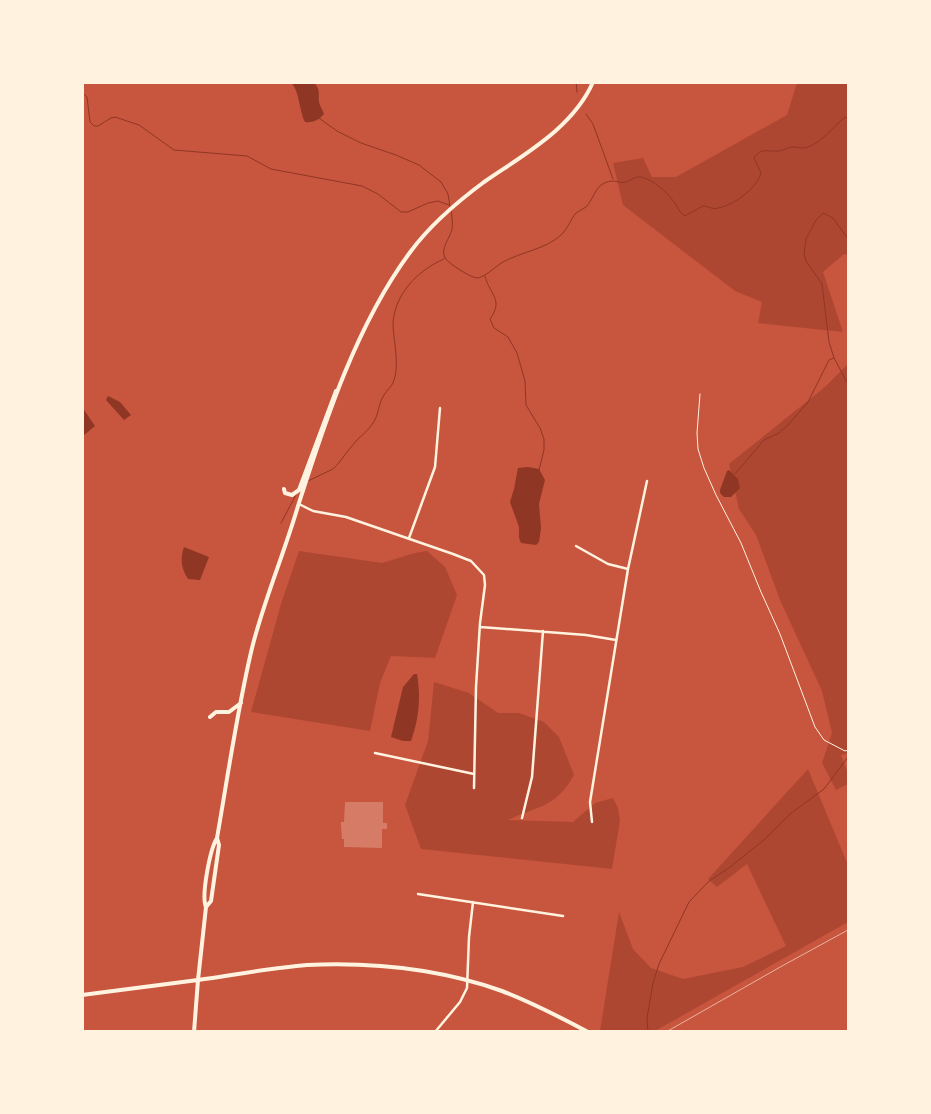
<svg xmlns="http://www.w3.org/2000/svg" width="931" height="1114" viewBox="0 0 931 1114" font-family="Montserrat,sans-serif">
	<rect width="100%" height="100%" fill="#c8553d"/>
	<path fill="#ae4732" d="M797 83H848V255L844 254 823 272 843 332 758 323 762 302 735 291 623 205 613 163 643 158 652 177H676L787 115Z
		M848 364V753L841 755 848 773V784L836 790 822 763 832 733 822 691 780 600 756 535 739 509 729 464 825 387Z
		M299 551 382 563 415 553 427 551 445 567 457 595 435 658 391 656 380 683 370 731 251 712 281 604Z
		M434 682 469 693 498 713H519L544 722 559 737 574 775C555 809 538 805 508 820L573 822 595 803 613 798 618 808 620 821 612 869 421 849 405 805 428 741Z
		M808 769 848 865V922L655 1031H600L619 912 633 949 651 968 683 979 743 967 786 946 747 864 717 887 708 879Z"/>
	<path fill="#8f3625" d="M291 83H314C321 89 318 95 319 102 320 106 323 111 324 114 319 120 313 123 305 122 299 110 299 89 291 83Z
		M108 396 120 402 131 415 124 420 106 400Z
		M82 407 95 426 83 436H82Z
		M528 467 539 469 545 480 539 504 541 528 539 542 536 545 521 543 519 538V527L510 502 514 489 518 468Z
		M729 470 738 479 740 488 731 497H724L720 493V490L727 471Z
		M184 547 209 557 200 580 188 579C181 568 180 559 184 547Z
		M414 674H417C421 697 419 719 411 741H403L391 737 403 687Z"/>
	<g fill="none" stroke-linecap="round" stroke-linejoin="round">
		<path stroke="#8f3625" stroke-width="1" d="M576 82 577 92
			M82 92 87 97 90 122 94 126H98L111 118 115 117 139 125 174 150 247 156 271 169 362 186 378 194 401 212H408L428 203 438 201 449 205
			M586 114 593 124 613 179
			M319 118 337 131 361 143 396 155 419 165 441 182 448 194 450 207
			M451 210C452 217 453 223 452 229 450 238 440 249 445 258 448 263 471 278 477 278 484 278 496 266 503 262 521 252 546 249 561 235 569 227 570 220 576 213 579 211 583 209 586 207 592 201 594 191 601 185 613 177 617 184 626 182 632 180 635 176 641 177 654 180 666 191 674 202 678 207 679 213 685 216L703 206C708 206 713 210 718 208 734 205 756 189 761 173L754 158C761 147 767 152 778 151 783 151 788 147 793 147 798 147 803 149 808 147 822 142 833 127 844 118L848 117
			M848 239 833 218 823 213 816 220 806 239 804 254 806 261 822 284 829 342 834 358 848 384
			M485 276C490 296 504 299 490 319L494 328 508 337 517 353 525 381 526 405 540 428 544 439V450L539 470
			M735 474 764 440 779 433 788 425 808 402 829 360 834 358
			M308 481 333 469 338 464C344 456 350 448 357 440 362 435 369 430 373 423 379 415 378 404 384 395 387 390 391 387 393 383 400 366 394 343 393 326 393 295 418 270 444 259
			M281 523 297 493
			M648 1031 647 1018 653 983 659 964 689 902 708 882 730 867 764 840 790 814 824 789 848 757"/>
	</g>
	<path fill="#d67c66" d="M345 802H383V823H387V829H382V848L344 847V839H342L341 826V822H344Z"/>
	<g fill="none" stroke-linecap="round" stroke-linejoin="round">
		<path stroke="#fff3e0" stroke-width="1" d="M700 394 697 433 698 449 704 468 716 495 741 543 761 592 780 634 815 727 824 740 845 751 848 750"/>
		<path stroke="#fff3e0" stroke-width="2.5" d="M299 504 313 511 346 517 453 554 471 561 484 575 485 585 480 623 476 687 474 788
			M409 538 435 467 440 408
			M576 546 608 564 628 569
			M480 627 586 635 616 640
			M375 753 474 774
			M522 818 532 777 543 631
			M592 822 590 802 628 569 647 481
			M418 894 563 916
			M435 1032 460 1002 467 988 469 937 473 902"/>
		<path stroke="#fff3e0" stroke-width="4" d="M198 980C234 975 270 968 307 965 372 962 440 969 502 991 531 1002 560 1017 588 1032"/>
		<path stroke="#fff3e0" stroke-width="4" d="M284 489 285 493 292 495 299 490 336 391
			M210 717 216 712H229L241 703
			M206 907 211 901 219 845 217 838
			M82 995 198 980
			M194 1032 198 980 206 907C201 896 210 849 217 838 228 775 237 711 252 648 264 600 284 554 298 506 325 421 357 323 411 251 431 224 457 202 484 182 523 155 573 128 593 82"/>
		<path stroke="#e9b49f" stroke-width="1" d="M666 1032 782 966 848 930"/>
	</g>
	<rect width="931" height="1114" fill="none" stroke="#fff3e0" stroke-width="168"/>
</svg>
